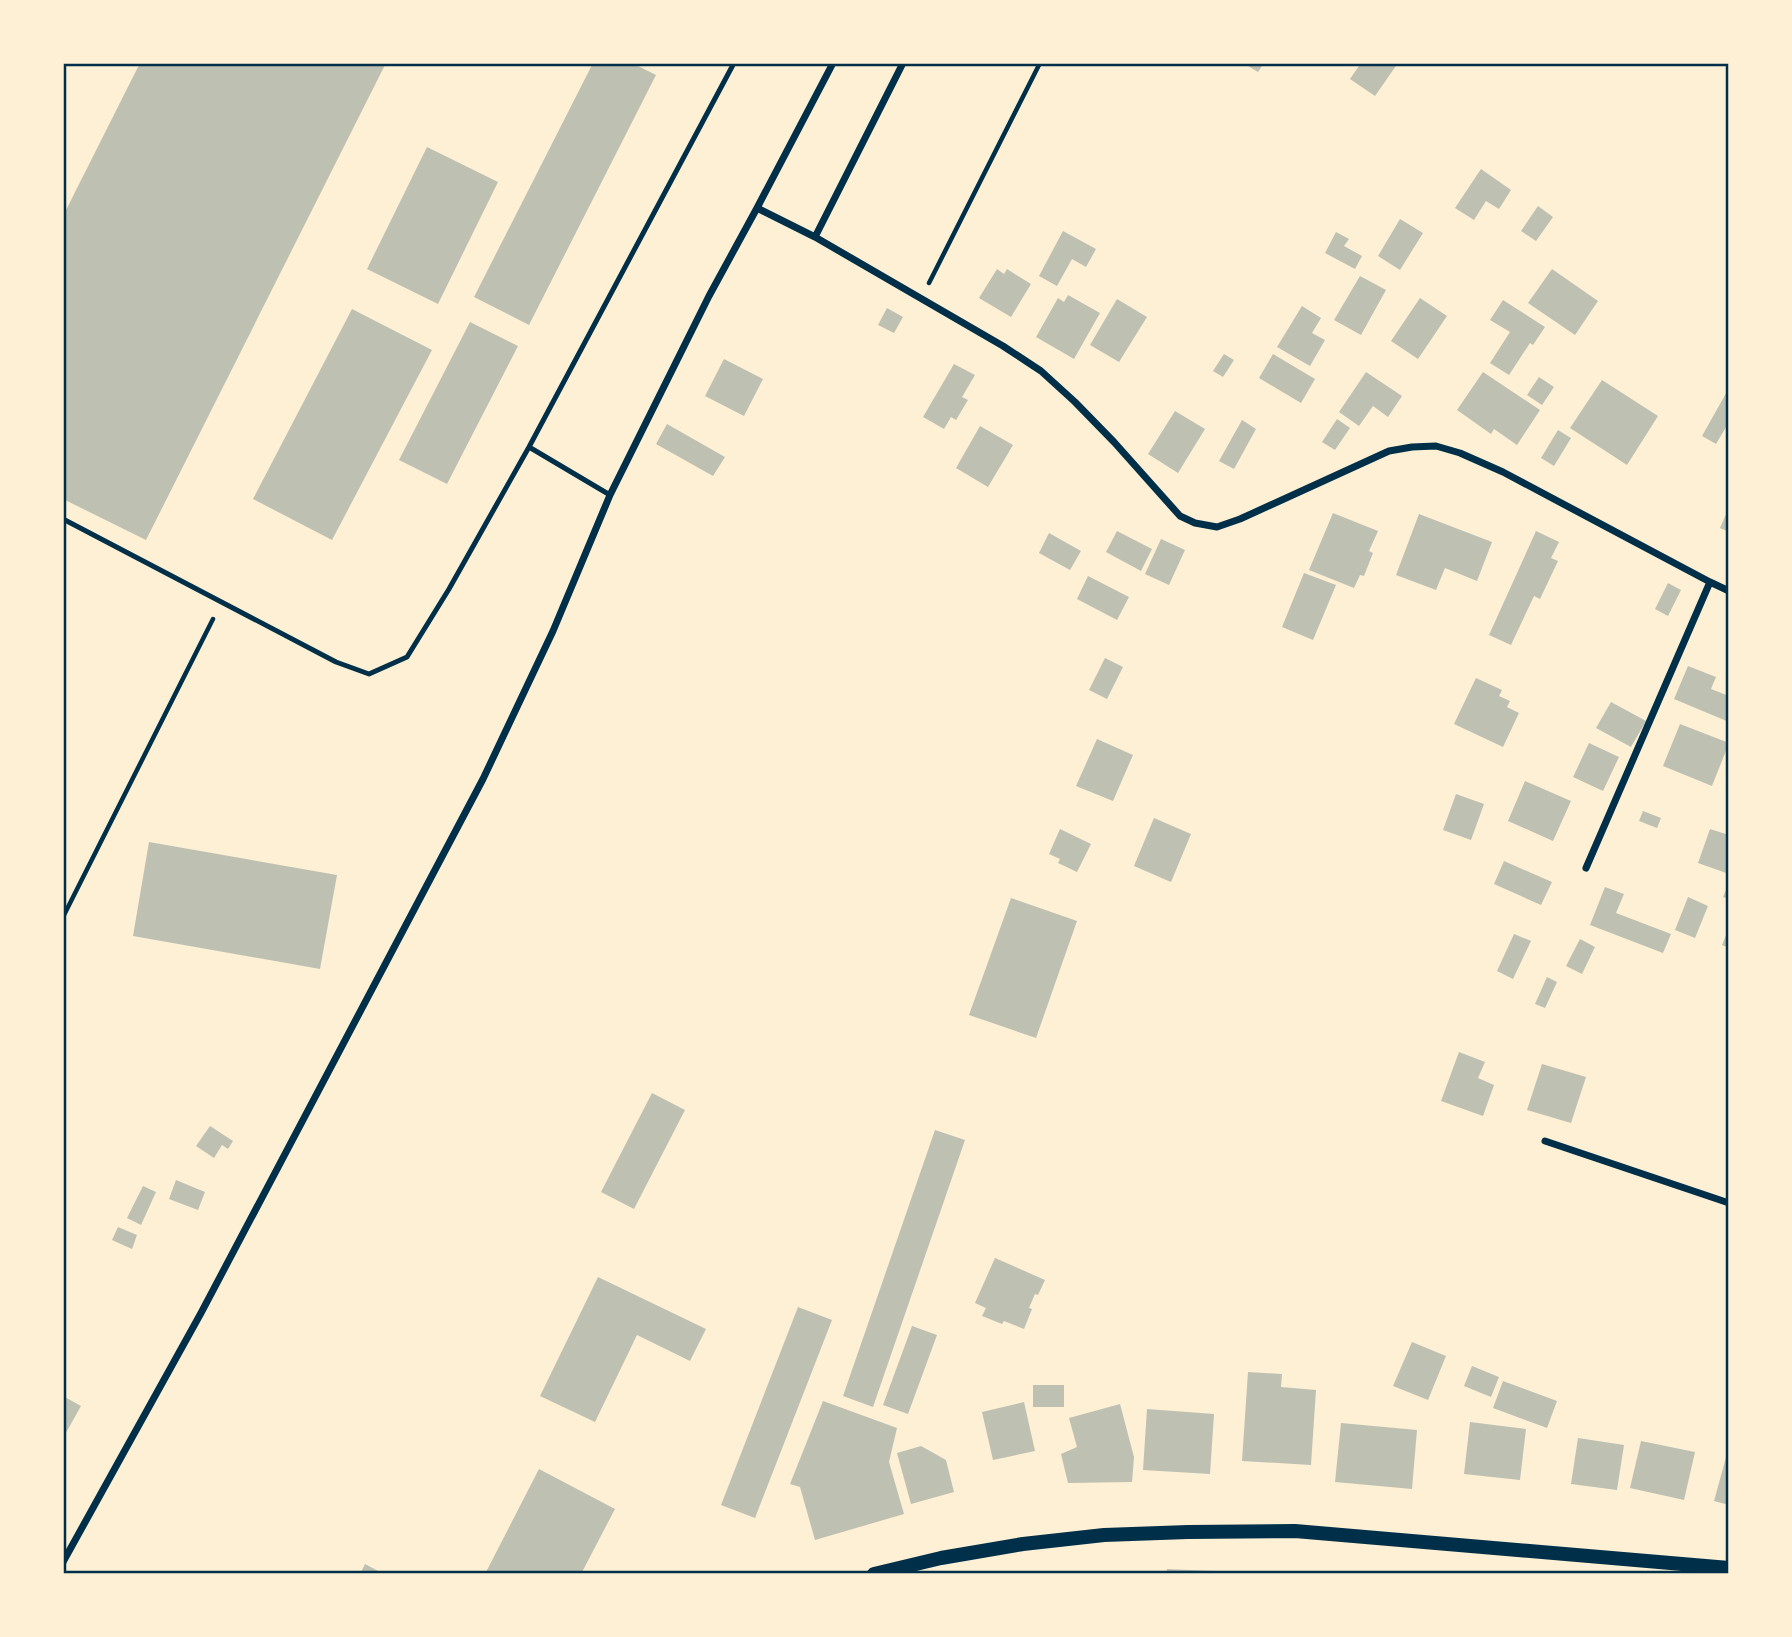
<svg xmlns="http://www.w3.org/2000/svg" width="1792" height="1637" viewBox="0 0 1792 1637" font-family="'Crimson Pro',serif">
	<rect width="100%" height="100%" fill="#fdf0d5"/>
	<path fill="#bec0b2" d="M140 63H386L146 540 63 499V216Z
		M593 63H632L656 75 529 325 474 297Z
		M1243 63H1264L1258 72Z
		M1361 63H1398L1375 96 1350 79Z
		M427 147 498 182 438 304 367 269Z
		M1481 169 1511 190 1499 209 1486 201 1474 220 1455 208Z
		M1538 206 1553 217 1536 241 1521 231Z
		M1400 219 1423 233 1400 270 1378 256Z
		M1063 231 1096 249 1086 267 1072 259 1057 286 1039 276Z
		M1336 232 1349 239 1344 246 1362 256 1355 269 1325 253Z
		M997 269 1004 274 1007 269 1031 284 1011 317 979 298Z
		M1552 269 1598 301 1575 335 1528 303Z
		M1360 276 1386 290 1361 335 1334 320Z
		M1068 295 1100 313 1074 359 1036 337 1058 298 1064 302Z
		M1420 298 1447 316 1418 359 1391 341Z
		M1117 299 1147 317 1119 362 1090 345Z
		M1503 300 1545 327 1533 345 1530 343 1509 375 1490 363 1510 332 1490 320Z
		M1302 306 1321 318 1312 333 1325 340 1310 366 1277 347Z
		M887 308 903 317 894 333 878 325Z
		M352 309 432 350 332 540 253 499Z
		M470 322 518 346 447 484 399 460Z
		M1224 354 1234 360 1223 377 1213 371Z
		M1273 354 1315 379 1301 403 1259 378Z
		M724 359 763 379 744 416 705 396Z
		M954 364 975 375 962 397 968 400 956 420 951 417 944 429 923 417Z
		M1366 372 1402 396 1388 417 1373 406 1359 426 1339 412Z
		M1483 372 1540 410 1517 445 1494 429 1491 434 1457 410Z
		M1539 377 1554 387 1542 405 1527 395Z
		M1602 380 1658 416 1627 465 1570 428Z
		M1729 388V422L1716 444 1702 436Z
		M1175 411 1205 429 1178 473 1148 454Z
		M1337 419 1350 428 1335 450 1322 442Z
		M1242 420 1256 429 1234 469 1219 461Z
		M667 424 725 457 713 476 656 444Z
		M980 426 1013 445 988 487 956 468Z
		M1558 430 1571 438 1554 466 1541 458Z
		M1727 512 1729 513V532L1720 528Z
		M1333 513 1378 531 1369 551 1373 553 1364 576 1360 575 1354 588 1309 570Z
		M1419 514 1492 542 1477 581 1445 568 1436 590 1396 575Z
		M1117 531 1152 549 1141 571 1106 552Z
		M1536 531 1559 542 1551 558 1558 561 1540 599 1534 596 1511 645 1489 635Z
		M1049 533 1081 551 1070 570 1039 553Z
		M1161 539 1185 550 1169 585 1145 574Z
		M1304 573 1336 585 1313 640 1282 627Z
		M1088 576 1129 597 1117 620 1077 599Z
		M1668 583 1681 590 1668 616 1655 609Z
		M1105 658 1123 667 1107 699 1089 690Z
		M1688 666 1716 677 1711 689 1729 696V722L1674 699Z
		M1476 678 1502 690 1499 696 1510 701 1507 707 1519 713 1503 747 1454 724Z
		M1611 702 1646 721 1631 747 1596 728Z
		M1680 724 1729 743 1712 786 1663 766Z
		M1097 739 1133 755 1113 801 1076 786Z
		M1589 743 1619 757 1603 791 1573 777Z
		M1525 781 1571 801 1553 841 1508 821Z
		M1456 794 1484 804 1471 840 1443 830Z
		M1643 811 1661 818 1657 828 1639 821Z
		M1154 818 1191 834 1171 882 1134 866Z
		M1060 829 1091 844 1077 872 1058 863 1060 859 1049 854Z
		M1710 829 1729 835V874L1698 863Z
		M149 842 337 875 320 969 133 936Z
		M1504 861 1552 882 1541 905 1494 884Z
		M1729 883V899L1723 897Z
		M1605 887 1624 894 1616 913 1671 934 1663 953 1590 925Z
		M1688 897 1708 906 1695 938 1675 930Z
		M1011 898 1077 921 1036 1038 969 1015Z
		M1729 928V948L1722 945Z
		M1514 934 1531 941 1513 979 1497 971Z
		M1580 939 1595 947 1582 974 1566 966Z
		M1547 977 1557 982 1545 1008 1535 1004Z
		M1459 1052 1485 1062 1478 1078 1494 1085 1483 1116 1441 1101Z
		M1542 1064 1586 1077 1571 1123 1527 1110Z
		M652 1093 685 1110 634 1209 601 1192Z
		M210 1126 233 1141 228 1149 222 1145 214 1158 196 1146Z
		M935 1130 965 1140 873 1407 843 1396Z
		M176 1180 205 1192 198 1210 169 1199Z
		M143 1186 156 1192 141 1225 127 1218Z
		M118 1227 137 1235 132 1249 112 1240Z
		M995 1258 1045 1280 1038 1295 1035 1294 1029 1308 1032 1309 1024 1329 1004 1321 1002 1324 982 1316 986 1308 975 1303Z
		M598 1277 706 1329 690 1361 637 1335 595 1422 540 1396Z
		M798 1307 832 1320 755 1518 721 1505Z
		M912 1326 937 1335 908 1414 883 1405Z
		M1412 1342 1446 1356 1428 1400 1393 1386Z
		M1472 1366 1499 1377 1491 1397 1464 1386Z
		M1248 1372 1282 1374 1281 1387 1316 1390 1311 1465 1242 1461Z
		M1503 1381 1557 1401 1547 1428 1493 1408Z
		M1033 1385H1064V1407H1033Z
		M63 1396 81 1406 63 1438Z
		M823 1401 897 1428 889 1462 904 1514 815 1540 800 1487 790 1484Z
		M1024 1402 1035 1451 993 1460 982 1412Z
		M1120 1404 1134 1457 1132 1482 1068 1483 1061 1454 1077 1447 1069 1418Z
		M1147 1409 1214 1414 1210 1474 1143 1470Z
		M1470 1422 1526 1429 1520 1480 1464 1474Z
		M1341 1423 1417 1430 1412 1489 1335 1482Z
		M1578 1438 1624 1445 1617 1490 1571 1484Z
		M1641 1441 1695 1452 1684 1500 1630 1488Z
		M921 1446 946 1460 954 1492 911 1504 897 1453Z
		M1728 1450H1729V1505L1714 1501Z
		M539 1469 615 1509 581 1574H485Z
		M365 1564 384 1574H360Z
		M1167 1569 1214 1571V1574H1166Z"/>
	<g fill="none" stroke-linecap="round" stroke-linejoin="round">
		<path stroke="#003049" stroke-width="4.5" d="M929 283 1040 63
			M63 917 213 619"/>
		<path stroke="#003049" stroke-width="5" d="M529 447 610 495
			M63 519 336 662 369 674 407 657 449 589 529 447 734 63"/>
		<path stroke="#003049" stroke-width="7" d="M757 208 815 237 1003 346 1041 371 1075 402 1114 442 1180 516 1195 523 1217 527 1240 519 1389 451 1412 447 1436 446 1460 453 1503 472 1710 582 1729 591
			M815 237 903 63
			M1586 868 1710 582
			M1545 1141 1729 1203
			M63 1562 201 1313 483 779 553 631 610 495 709 296 757 208 833 63"/>
		<path stroke="#003049" stroke-width="14" d="M874 1574 941 1558 1023 1544 1104 1535 1188 1532 1295 1531 1729 1568"/>
	</g>
	<rect width="1792" height="1637" fill="none" stroke="#fdf0d5" stroke-width="130"/>
	<rect x="65" y="65" width="1662" height="1507" fill="none" stroke="#003049" stroke-width="2.5"/>
</svg>
